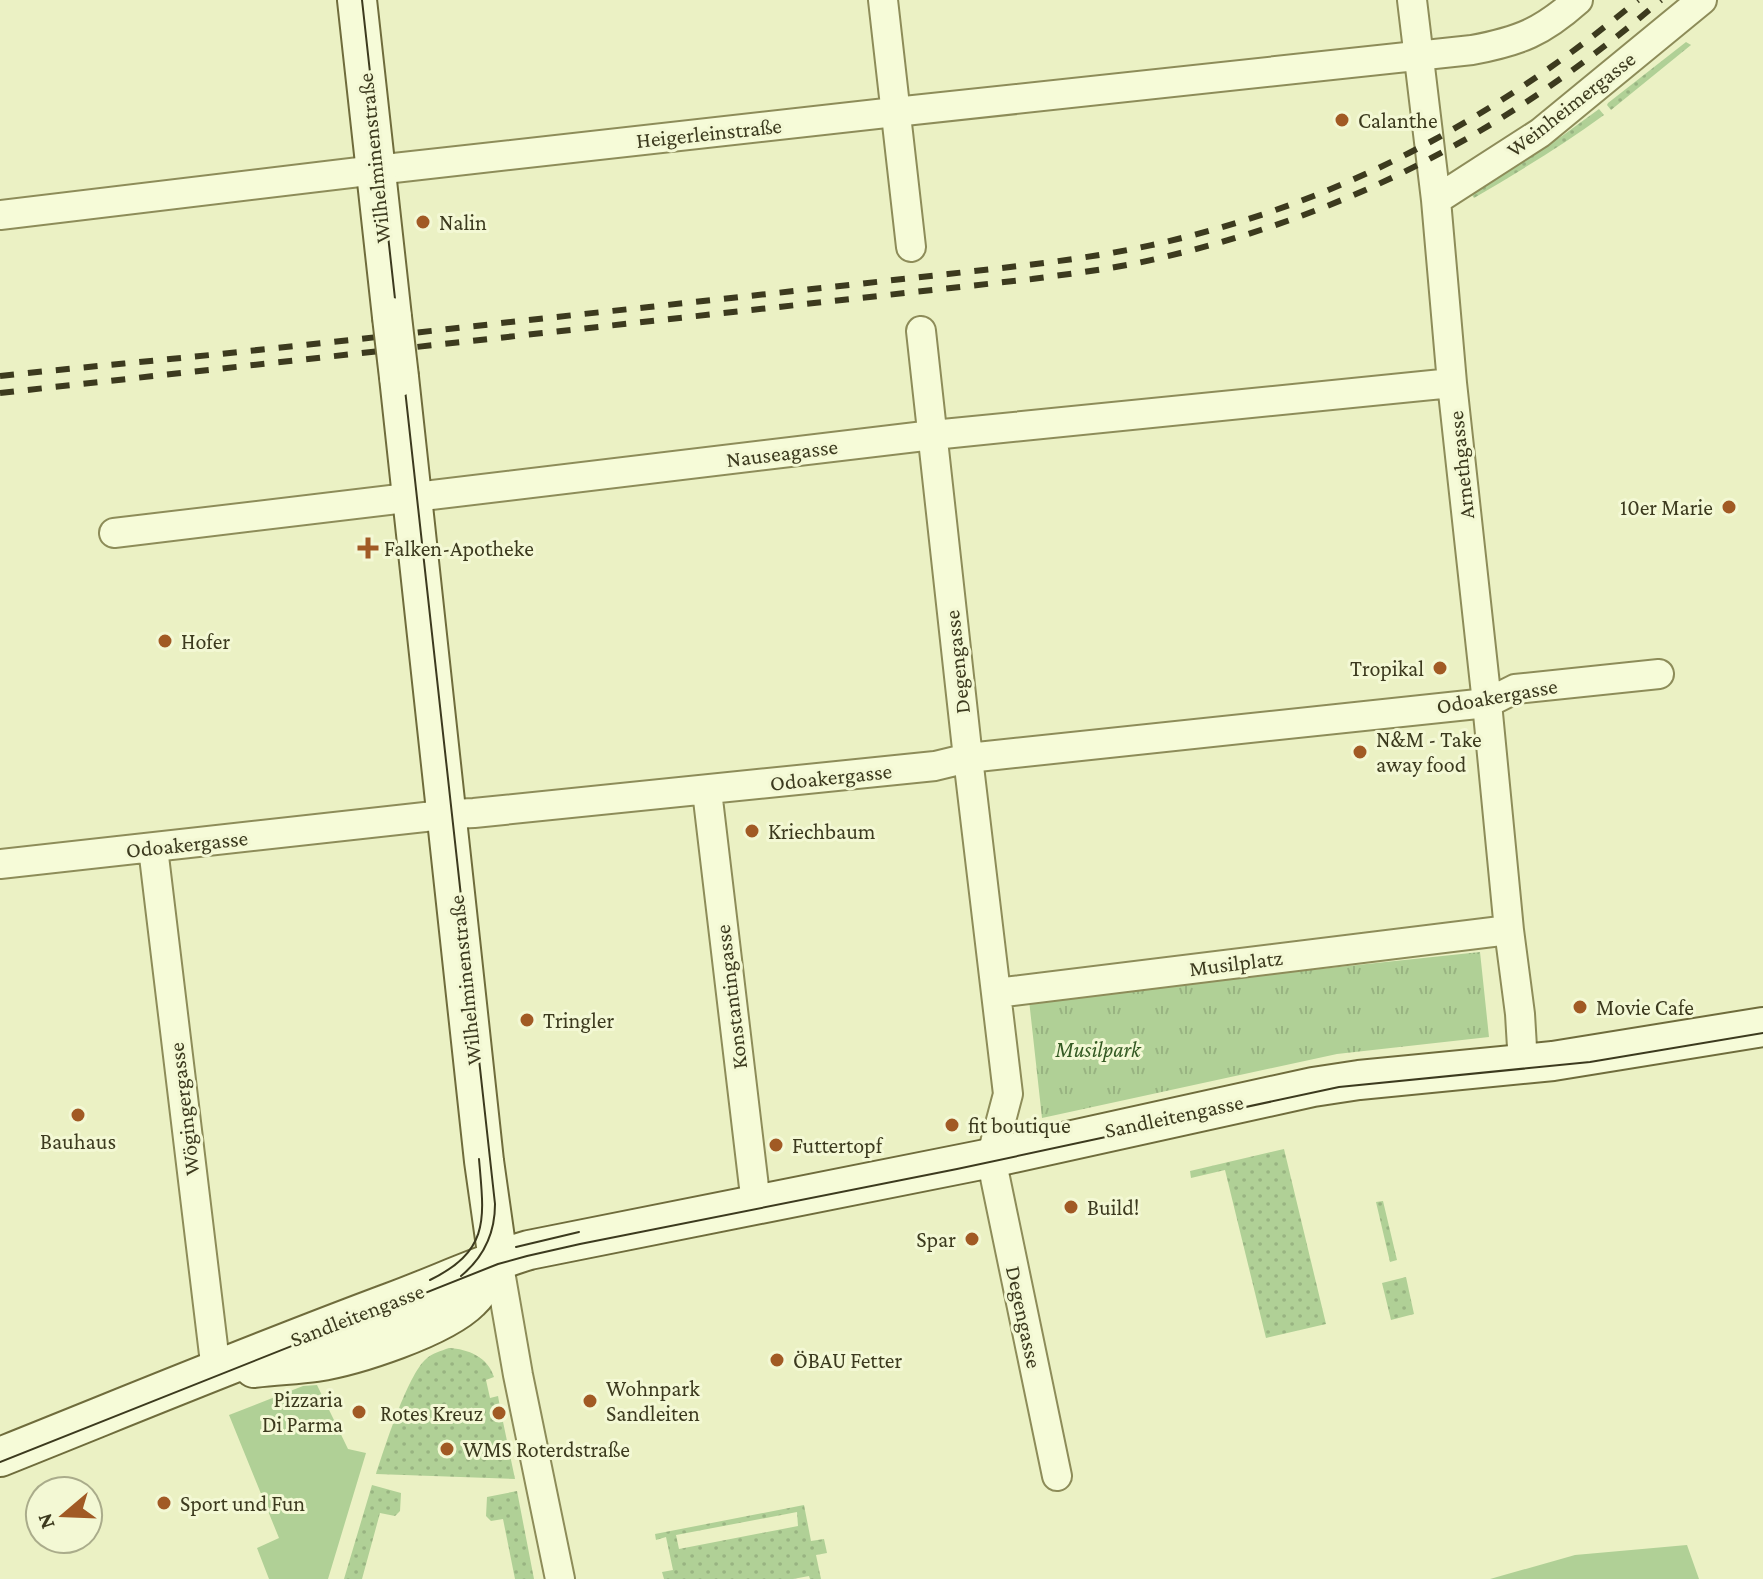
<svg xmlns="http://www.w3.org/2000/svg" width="1763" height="1579" viewBox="0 0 1763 1579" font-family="'Crimson Pro',serif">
	<defs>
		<pattern id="grass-dots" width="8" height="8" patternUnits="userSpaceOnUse" patternTransform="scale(2)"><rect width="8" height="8" fill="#b0d096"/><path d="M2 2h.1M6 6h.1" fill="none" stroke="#98b381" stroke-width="1.8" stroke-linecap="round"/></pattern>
		<pattern id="park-tufts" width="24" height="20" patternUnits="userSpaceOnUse" patternTransform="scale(2)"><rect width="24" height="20" fill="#b0d096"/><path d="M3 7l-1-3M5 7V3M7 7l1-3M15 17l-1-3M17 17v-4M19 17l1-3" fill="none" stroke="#98b381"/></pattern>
	</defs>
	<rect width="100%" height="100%" fill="#ebf1c4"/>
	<path fill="url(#grass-dots)" fill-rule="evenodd" d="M1686 42 1691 45 1611 110 1607 105 1608 103Z
		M1599 109 1604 115C1562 146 1518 172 1474 198L1470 192 1562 136Z
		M1284 1149 1326 1324 1266 1338 1225 1170 1191 1178 1190 1171Z
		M1383 1201 1397 1260 1390 1262 1376 1202Z
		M1406 1277 1414 1314 1391 1320 1382 1283Z
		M449 1348C468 1349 488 1357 494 1377L486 1380 490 1398 498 1396 500 1407 496 1409 498 1417H502L515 1479 376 1474C385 1447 407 1376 426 1359 432 1353 441 1351 449 1348Z
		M372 1485 401 1493 400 1511 395 1516 380 1513 362 1579H344Z
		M517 1491 534 1579H515L503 1519 491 1521 486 1516 487 1497Z
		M804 1505 811 1541 824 1539 827 1553 816 1555 821 1579H810L809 1576 793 1579H664L662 1572 673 1570 666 1537 656 1540 655 1534ZM797 1512 798 1526 679 1549 676 1535Z"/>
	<path fill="url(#park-tufts)" d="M1480 952 1489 1037 1337 1054 1042 1118 1029 1000Z"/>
	<path fill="#b0d096" d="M317 1385 348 1449 366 1453 328 1579H269L257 1548 279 1538 229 1415 303 1386Z
		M1687 1545 1699 1579H1490L1575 1555Z"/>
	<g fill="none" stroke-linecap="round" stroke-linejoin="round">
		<g stroke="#8d8c59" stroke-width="32">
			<path id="street" d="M883 0 911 247
				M1412 0 1436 200 1452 383 1487 703 1509 930 1520 1014 1523 1064
				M1436 200 1540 133 1702 0
				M0 215 376 170 895 112 1472 50C1520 41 1542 32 1578 0
				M921 331 968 758 1008 1094 991 1158 1057 1476
				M114 533 933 435 1452 383
				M707 791 756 1204
				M153 848 216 1371
				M0 864 452 814 474 813 935 766 968 758 1487 703 1515 689 1659 674
				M996 993 1509 930
				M498 1260 518 1375 560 1579"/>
		</g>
		<g stroke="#6f6c3c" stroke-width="42">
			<path id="secondary" d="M357 0 392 317
				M399 377 484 1161 498 1260
				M254 1368C275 1365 296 1365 316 1362 355 1356 442 1328 470 1300 482 1289 489 1274 498 1260
				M0 1457C130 1405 260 1351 392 1302 438 1285 482 1264 529 1250L991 1158 1313 1087 1359 1080 1553 1061 1763 1027"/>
		</g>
		<use href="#street" stroke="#f6fbd8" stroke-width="28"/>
		<use href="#secondary" stroke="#f6fbd8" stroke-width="38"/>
		<path stroke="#3c3a1e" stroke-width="2" d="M362 0 495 1204C495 1233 484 1257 461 1276
			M516 1247 579 1232
			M430 1280C491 1250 484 1218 479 1159
			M0 1462 498 1264 527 1256 580 1244 957 1169 1339 1087 1590 1062 1763 1033"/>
		<path stroke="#3c3a1e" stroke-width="6" stroke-dasharray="14 14" stroke-linecap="butt" d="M0 376C83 367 165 360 248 351 382 337 515 321 649 307 749 296 849 285 948 274 1019 266 1091 259 1161 243 1343 201 1495 119 1638 0
			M0 393 1032 279C1076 273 1120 268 1164 257 1355 212 1512 128 1661 0"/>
		<g stroke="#6f6c3c" stroke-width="42" stroke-linecap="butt">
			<path id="secondary-bridge" d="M392 317 399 377"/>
		</g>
		<use href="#secondary-bridge" stroke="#f6fbd8" stroke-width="38"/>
	</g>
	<g fill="#a15a24" stroke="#f3f8d4" stroke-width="3">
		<circle cx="1342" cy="120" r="8"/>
		<circle cx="423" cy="222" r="8"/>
		<circle cx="1729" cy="507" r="8"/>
		<path d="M364 536h8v8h8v8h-8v8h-8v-8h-8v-8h8z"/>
		<circle cx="165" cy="641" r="8"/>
		<circle cx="1440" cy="668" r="8"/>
		<circle cx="1360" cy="752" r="8"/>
		<circle cx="752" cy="831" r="8"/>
		<circle cx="1580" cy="1007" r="8"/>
		<circle cx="527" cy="1020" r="8"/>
		<circle cx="78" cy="1115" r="8"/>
		<circle cx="952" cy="1125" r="8"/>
		<circle cx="776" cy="1145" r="8"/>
		<circle cx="1071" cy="1207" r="8"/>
		<circle cx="972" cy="1239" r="8"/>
		<circle cx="777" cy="1360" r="8"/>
		<circle cx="590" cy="1401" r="8"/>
		<circle cx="359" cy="1412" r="8"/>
		<circle cx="499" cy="1413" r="8"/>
		<circle cx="447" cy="1449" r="8"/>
		<circle cx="164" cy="1503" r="8"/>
	</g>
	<g text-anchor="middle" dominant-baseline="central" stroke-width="6" stroke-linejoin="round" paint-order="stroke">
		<g font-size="22" fill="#3c3a1e" stroke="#f3f8d4">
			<text transform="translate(1571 104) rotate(-38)">Weinheimergasse</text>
			<text transform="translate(709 133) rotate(-6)">Heigerleinstraße</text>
			<text transform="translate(374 158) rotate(-96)">Wilhelminenstraße</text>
			<text transform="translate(782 453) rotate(-7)">Nauseagasse</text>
			<text transform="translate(1461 465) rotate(-96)">Arnethgasse</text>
			<text transform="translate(957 662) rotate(-96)">Degengasse</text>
			<text transform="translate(1497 696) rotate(-10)">Odoakergasse</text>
			<text transform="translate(831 777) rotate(-6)">Odoakergasse</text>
			<text transform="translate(187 844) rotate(-6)">Odoakergasse</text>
			<text transform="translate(1236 963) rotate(-7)">Musilplatz</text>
			<text transform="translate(465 980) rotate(-96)">Wilhelminenstraße</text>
			<text transform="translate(731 997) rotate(-97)">Konstantingasse</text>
			<text transform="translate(184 1109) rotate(-97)">Wögingergasse</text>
			<text transform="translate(1174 1116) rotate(-12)">Sandleitengasse</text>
			<text transform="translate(357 1315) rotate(-21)">Sandleitengasse</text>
			<text transform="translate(1024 1317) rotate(78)">Degengasse</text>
		</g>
		<g font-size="22" fill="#3c3a1e" stroke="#f3f8d4" text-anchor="start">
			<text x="1358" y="120">Calanthe</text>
			<text x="439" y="222">Nalin</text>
			<text x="1713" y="507" text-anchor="end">10er Marie</text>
			<text x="384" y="548">Falken-Apotheke</text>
			<text x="181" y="641">Hofer</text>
			<text x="1424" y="668" text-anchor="end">Tropikal</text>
			<text x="1376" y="739">N&amp;M - Take<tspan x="1376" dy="25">away food</tspan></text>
			<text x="768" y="831">Kriechbaum</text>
			<text x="1596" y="1007">Movie Cafe</text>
			<text x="543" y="1020">Tringler</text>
			<text x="968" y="1125">fit boutique</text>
			<text x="78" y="1141" text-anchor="middle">Bauhaus</text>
			<text x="792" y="1145">Futtertopf</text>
			<text x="1087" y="1207">Build!</text>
			<text x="956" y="1239" text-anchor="end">Spar</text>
			<text x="793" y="1360">ÖBAU Fetter</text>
			<text x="606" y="1388">Wohnpark<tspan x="606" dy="25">Sandleiten</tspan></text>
			<text x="343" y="1399" text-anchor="end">Pizzaria<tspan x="343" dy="25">Di Parma</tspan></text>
			<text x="483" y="1413" text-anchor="end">Rotes Kreuz</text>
			<text x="463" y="1449">WMS Roterdstraße</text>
			<text x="180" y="1503">Sport und Fun</text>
		</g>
		<g font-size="22" font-style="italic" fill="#345a23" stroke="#f3f8d4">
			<text x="1098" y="1049">Musilpark</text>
		</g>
	</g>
	<g transform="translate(64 1515) rotate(251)"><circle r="38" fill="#f3f8d4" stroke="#aaac8b" stroke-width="2"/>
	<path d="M0-6L14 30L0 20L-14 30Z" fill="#a15a24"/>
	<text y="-12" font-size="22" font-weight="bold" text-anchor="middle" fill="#3c3a1e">N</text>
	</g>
</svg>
